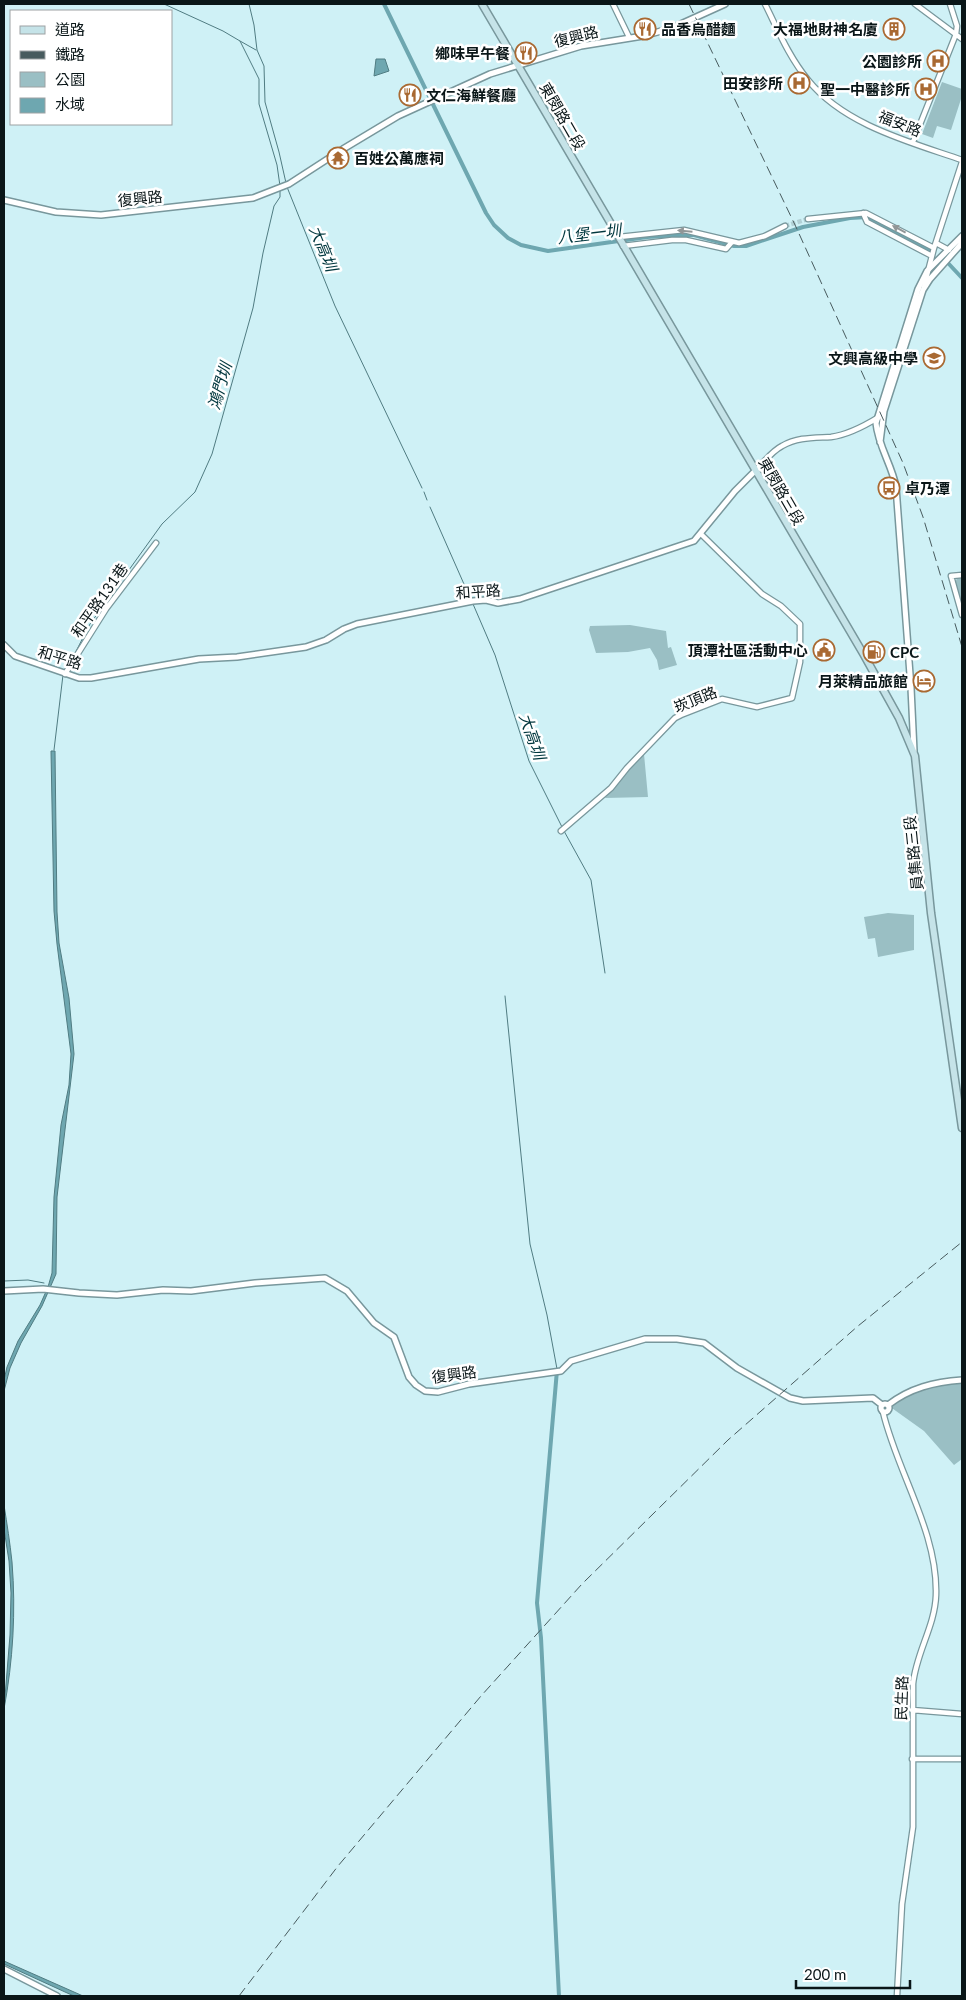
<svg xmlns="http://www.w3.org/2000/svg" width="966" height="2000" viewBox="0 0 966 2000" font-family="Lato,'Noto Sans TC',sans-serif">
	<rect width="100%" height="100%" fill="#cff1f6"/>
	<path fill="#9abfc4" d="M942 82 962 89V96L951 130 937 126 933 138 922 134Z
		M957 578H962V607L955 583Z
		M630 625 666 631 668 648 671 647 677 665 659 670 657 660 650 648 628 652 596 653 589 630 590 626Z
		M644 754 648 797 605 798 625 772Z
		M888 913 914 915V950L878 957 875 938 868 939 864 917Z
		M962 1380V1459L954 1465 924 1431 889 1406 924 1385Z"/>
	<path fill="#6ea7b0" stroke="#507c82" d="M376 59H385L389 71 374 76Z
		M51 751H55L57 912 59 943 69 998 74 1054 57 1197 56 1274 42 1306 21 1343 10 1368 4 1391V1380L7 1367 18 1341 40 1305 48 1287 52 1273 54 1197 61 1125 69 1085 71 1054 57 944 54 911Z
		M4 1505C7 1524 10 1543 12 1562 16 1611 13 1661 4 1709L10 1635 11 1593 9 1561 4 1529Z
		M4 1961 83 1996H74L65 1992 4 1964Z"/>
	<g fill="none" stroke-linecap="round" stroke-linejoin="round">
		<path stroke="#507c82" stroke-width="1" d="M164 4 223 31 240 41 259 79V104L277 165 280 186
			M249 4 254 25 257 50 264 66 265 102 279 152 286 183
			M240 41 256 50
			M287 187 335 306 422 488
			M424 492 427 500
			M430 507 471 600
			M473 604 495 655 529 761 562 827
			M70 663 90 624 162 524 195 492 212 454 253 308 263 253 274 206 280 197V190
			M54 750 63 675
			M564 831 591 880 605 973
			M505 996 530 1244 547 1315 557 1369
			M4 1281 28 1280 44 1283"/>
		<path stroke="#6ea7b0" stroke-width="4" d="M384 4 486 213 494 225 508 238 521 245 548 251 647 237 678 235H694L734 246H746L803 227 850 218 868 217 929 250
			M948 263 962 278
			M557 1370 537 1603 541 1638 559 1996"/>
		<path stroke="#b1d0d5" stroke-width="4.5" stroke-dasharray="4.5 2" stroke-linecap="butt" d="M785 226 808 219"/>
		<g stroke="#78979c" stroke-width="7">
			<path id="minor" d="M613 4 629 37
				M765 4C778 30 789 57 808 80 844 125 910 142 962 160
				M915 4 962 39
				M913 142 956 34 957 26 950 4
				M863 213 867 222 932 256
				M808 219 866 213 934 248
				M619 237 684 230 739 243 765 236 785 226
				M936 243 949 250
				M623 246 672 240H686L726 249 732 242
				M924 287 934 248 962 162
				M756 470C764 462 772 451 782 446 798 437 813 438 831 437 847 435 866 425 879 417
				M962 575 951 576 962 615
				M65 674 106 609 156 543
				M561 831 611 788 627 768 675 718 681 715 722 699 757 707 792 698 800 662V624L781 606 762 594 701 534
				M883 1412C897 1472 938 1532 936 1595 935 1626 916 1653 913 1684V1827L902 1904 897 1996
				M912 1710 962 1714
				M912 1759H962"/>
		</g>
		<g stroke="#78979c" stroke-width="8">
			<path id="tertiary" d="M4 200 56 212 101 215 253 198 289 184 343 149 398 116 490 74 581 46 643 36 672 28 725 4
				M880 442 884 411 923 290 930 279 962 243
				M4 645 15 656 79 678H91L199 659 237 657 306 647 326 640 344 629 357 624 473 601 486 600 498 603 520 599 694 541 735 491 756 470
				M914 751 911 688 896 487C892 465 878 446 876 423L918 289 927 271 962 236
				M4 1291 43 1289 79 1293 117 1295 163 1290 191 1291 255 1283 325 1278 347 1291 374 1323 394 1337 409 1377 416 1385 425 1391 438 1392 469 1384 561 1371 571 1361 645 1339H677L704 1343 737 1368 790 1398 803 1401 873 1398 882 1405
				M881 1408a4 4 0 1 1 8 0a4 4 0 1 1-8 0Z
				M888 1405C910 1388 934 1382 962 1380
				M4 1969 57 1996"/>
		</g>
		<g stroke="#78979c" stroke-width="9">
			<path id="secondary" d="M482 4 864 655 899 718 915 756 931 913 962 1128"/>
		</g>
		<use href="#minor" stroke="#fff" stroke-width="4.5"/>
		<use href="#tertiary" stroke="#fff" stroke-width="5"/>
		<use href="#secondary" stroke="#c5e3e8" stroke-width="6"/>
		<path stroke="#485b5e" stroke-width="1" stroke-dasharray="10 5" stroke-linecap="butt" d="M689 4 796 227 903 463 923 517 962 647
			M239 1996 338 1866 481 1696 582 1584 728 1440 858 1326 962 1242"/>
	</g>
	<defs><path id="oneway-solid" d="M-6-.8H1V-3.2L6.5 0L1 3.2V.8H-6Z" transform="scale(1.25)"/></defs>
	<g fill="#919697">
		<use href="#oneway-solid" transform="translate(899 229) rotate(-152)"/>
		<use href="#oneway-solid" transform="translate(685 231) rotate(-175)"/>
	</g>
	<defs>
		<g id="restaurant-ring" transform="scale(1.125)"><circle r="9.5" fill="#fff" stroke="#a96932" stroke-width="1.5"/><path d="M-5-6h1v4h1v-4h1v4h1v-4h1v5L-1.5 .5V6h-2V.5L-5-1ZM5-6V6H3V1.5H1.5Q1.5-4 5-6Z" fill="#a96932"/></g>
		<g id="building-ring" transform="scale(1.125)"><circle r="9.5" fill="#fff" stroke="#a96932" stroke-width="1.5"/><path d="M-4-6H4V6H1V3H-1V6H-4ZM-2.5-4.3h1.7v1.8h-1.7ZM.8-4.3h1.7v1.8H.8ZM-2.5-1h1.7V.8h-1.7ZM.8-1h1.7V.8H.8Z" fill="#a96932"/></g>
		<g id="hospital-ring" transform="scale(1.125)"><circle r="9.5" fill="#fff" stroke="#a96932" stroke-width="1.5"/><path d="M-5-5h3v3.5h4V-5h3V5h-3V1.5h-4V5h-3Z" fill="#a96932"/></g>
		<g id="temple-ring" transform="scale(1.125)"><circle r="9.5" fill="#fff" stroke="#a96932" stroke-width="1.5"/><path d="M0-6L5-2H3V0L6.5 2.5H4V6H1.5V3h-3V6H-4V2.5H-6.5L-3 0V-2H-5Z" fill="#a96932"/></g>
		<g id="school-ring" transform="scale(1.125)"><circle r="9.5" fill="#fff" stroke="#a96932" stroke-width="1.5"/><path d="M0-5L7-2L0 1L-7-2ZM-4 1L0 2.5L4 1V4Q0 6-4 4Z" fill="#a96932"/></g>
		<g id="bus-ring" transform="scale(1.125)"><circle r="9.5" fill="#fff" stroke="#a96932" stroke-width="1.5"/><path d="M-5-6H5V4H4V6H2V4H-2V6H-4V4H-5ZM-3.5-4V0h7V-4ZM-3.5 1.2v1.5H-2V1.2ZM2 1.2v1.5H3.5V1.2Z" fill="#a96932"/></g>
		<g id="civic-ring" transform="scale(1.125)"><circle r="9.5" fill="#fff" stroke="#a96932" stroke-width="1.5"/><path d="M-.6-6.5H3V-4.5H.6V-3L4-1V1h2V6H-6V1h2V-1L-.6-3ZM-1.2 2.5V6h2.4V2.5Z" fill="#a96932"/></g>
		<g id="fuel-ring" transform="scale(1.125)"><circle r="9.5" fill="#fff" stroke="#a96932" stroke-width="1.5"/><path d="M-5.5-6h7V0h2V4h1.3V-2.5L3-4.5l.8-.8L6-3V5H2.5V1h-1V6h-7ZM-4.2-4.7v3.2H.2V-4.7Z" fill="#a96932"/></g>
		<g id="hotel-ring" transform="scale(1.125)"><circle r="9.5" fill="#fff" stroke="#a96932" stroke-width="1.5"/><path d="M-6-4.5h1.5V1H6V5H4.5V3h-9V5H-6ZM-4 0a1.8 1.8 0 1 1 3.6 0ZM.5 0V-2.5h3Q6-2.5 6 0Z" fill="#a96932"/></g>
	</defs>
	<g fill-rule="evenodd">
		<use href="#restaurant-ring" x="645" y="29"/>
		<use href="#building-ring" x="894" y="29"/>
		<use href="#restaurant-ring" x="526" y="53"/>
		<use href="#hospital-ring" x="938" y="61"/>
		<use href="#hospital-ring" x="799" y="83"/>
		<use href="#hospital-ring" x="926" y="89"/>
		<use href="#restaurant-ring" x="410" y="95"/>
		<use href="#temple-ring" x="338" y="158"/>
		<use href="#school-ring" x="934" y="358"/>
		<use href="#bus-ring" x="889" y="488"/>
		<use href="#civic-ring" x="824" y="650"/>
		<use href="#fuel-ring" x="874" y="652"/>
		<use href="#hotel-ring" x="924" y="681"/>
	</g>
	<g text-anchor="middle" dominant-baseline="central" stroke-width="5" stroke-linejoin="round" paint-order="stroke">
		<g font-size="15" font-weight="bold" fill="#0a1618" stroke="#fff" text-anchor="end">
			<text x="661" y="29" text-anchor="start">品香烏醋麵</text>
			<text x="878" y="29">大福地財神名廈</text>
			<text x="510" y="53">鄉味早午餐</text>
			<text x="922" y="61">公園診所</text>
			<text x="783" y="83">田安診所</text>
			<text x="910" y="89">聖一中醫診所</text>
			<text x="426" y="95" text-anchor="start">文仁海鮮餐廳</text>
			<text x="354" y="158" text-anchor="start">百姓公萬應祠</text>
			<text x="918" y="358">文興高級中學</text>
			<text x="905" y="488" text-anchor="start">卓乃潭</text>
			<text x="808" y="650">頂潭社區活動中心</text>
			<text x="890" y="652" text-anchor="start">CPC</text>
			<text x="908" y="681">月萊精品旅館</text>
		</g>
		<g font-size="15" fill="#0a1618" stroke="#fff">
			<text transform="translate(576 36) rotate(-14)">復興路</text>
			<text transform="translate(563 116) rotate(60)">東閔路二段</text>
			<text transform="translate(900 123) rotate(22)">福安路</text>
			<text transform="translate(140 198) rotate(-6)">復興路</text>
			<text transform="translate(782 491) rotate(60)">東閔路三段</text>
			<text transform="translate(478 591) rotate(-4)">和平路</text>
			<text transform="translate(99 600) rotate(-55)">和平路131巷</text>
			<text transform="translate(60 657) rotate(17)">和平路</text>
			<text transform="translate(695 699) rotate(-22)">崁頂路</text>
			<text transform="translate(913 853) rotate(-96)">員集路三段</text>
			<text transform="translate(454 1374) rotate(-8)">復興路</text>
			<text transform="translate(901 1698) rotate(-88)">民生路</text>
		</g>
		<g font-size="16" font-style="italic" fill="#00373e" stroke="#fff">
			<text transform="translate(589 233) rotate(-7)">八堡一圳</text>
			<text transform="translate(324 248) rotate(68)">大高圳</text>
			<text transform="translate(219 386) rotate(-74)">鴻門圳</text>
			<text transform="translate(533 736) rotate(71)">大高圳</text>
		</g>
	</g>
	<rect width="966" height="2000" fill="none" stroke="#0a1618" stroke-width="10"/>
	<rect x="10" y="10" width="162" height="115" fill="#ffffff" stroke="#9da2a3"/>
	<rect x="20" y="26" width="25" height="8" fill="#c5e3e8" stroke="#9da2a3"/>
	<text x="55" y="35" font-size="15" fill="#0a1618">道路</text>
	<rect x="20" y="51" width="25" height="8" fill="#485b5e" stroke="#9da2a3"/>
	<text x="55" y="60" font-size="15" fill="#0a1618">鐵路</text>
	<rect x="20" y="72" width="25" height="15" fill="#9abfc4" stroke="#9da2a3"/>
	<text x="55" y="85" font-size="15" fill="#0a1618">公園</text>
	<rect x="20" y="98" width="25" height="15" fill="#6ea7b0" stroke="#9da2a3"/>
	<text x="55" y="110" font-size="15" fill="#0a1618">水域</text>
	<path d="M796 1980v8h114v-8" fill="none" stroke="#0a1618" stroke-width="2.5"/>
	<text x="804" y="1980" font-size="15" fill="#0a1618" stroke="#ffffff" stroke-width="4" paint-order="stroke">200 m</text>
</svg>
